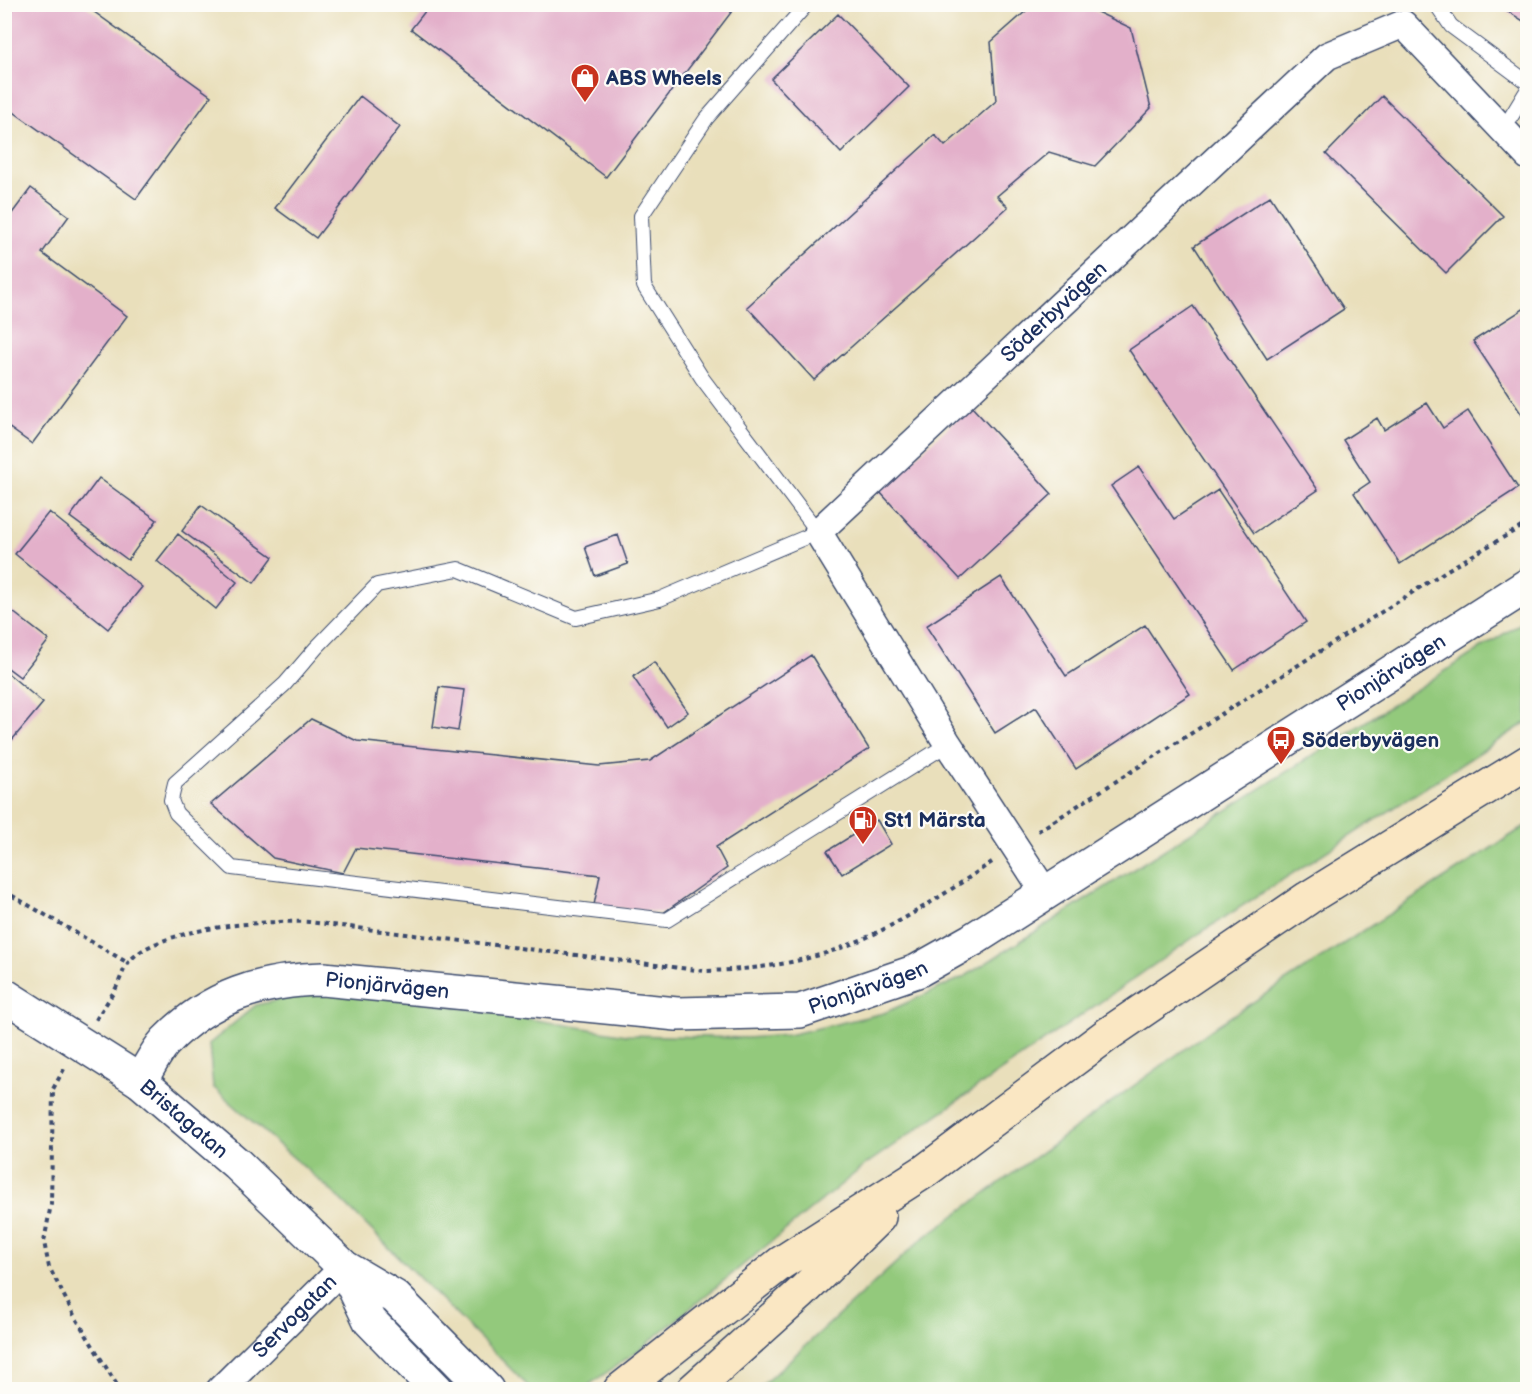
<svg xmlns="http://www.w3.org/2000/svg" width="1532" height="1394" viewBox="0 0 1532 1394" font-family="'Balsamiq Sans',sans-serif">
	<rect width="100%" height="100%" fill="#fdfcf7"/>
	<filter id="ink" filterUnits="userSpaceOnUse"><feTurbulence type="fractalNoise" baseFrequency=".0167" numOctaves="2"/><feDisplacementMap in="SourceGraphic" scale="12" xChannelSelector="R" yChannelSelector="G"/><feConvolveMatrix kernelMatrix="1 2 1 2 8 2 1 2 1" color-interpolation-filters="sRGB"/></filter>
	<filter id="wash" filterUnits="userSpaceOnUse"><feTurbulence type="fractalNoise" baseFrequency=".008" numOctaves="4" result="noise"/><feDisplacementMap in="SourceGraphic" scale="24" xChannelSelector="R" yChannelSelector="G"/><feGaussianBlur stdDeviation="1.35" result="paint"/><feColorMatrix in="noise" values="0 0 0 0 0 0 0 0 0 0 0 0 0 0 0 0 0 1.4 0 .05"/><feComposite in="paint" operator="in"/></filter>
	<g filter="url(#wash)">
		<rect width="100%" height="100%" fill="#e9dfbb"/>
		<path fill="#93c97b" stroke="#577c6c" stroke-width="1.5" d="M1527 619V722L1200 933 865 1165 643 1347 583 1389H531L337 1196 213 1087 209 1044 256 1005 338 987 626 1035 747 1038 788 1035 884 1013 964 977Z
			M1527 825V1389H758L922 1239 1219 1024Z"/>
		<g id="blocks">
			<path fill="#e3b0ca" d="M16 4H83L211 96 136 199 4 105V20Z
				M1034 4H1080L1131 28 1151 108 1095 166 1049 152 997 196 1008 207 814 380 747 307 935 135 945 146 996 101 991 42Z
				M1496 4H1528V24Z
				M430 5H733L736 6 606 177 411 29Z
				M838 14 909 87 841 153 771 79Z
				M360 96 400 127 316 238 275 208Z
				M1382 96 1503 216 1446 273 1326 154Z
				M31 188 69 216 42 253 127 316 32 444 8 427 4 431V224Z
				M1270 196 1344 309 1267 359 1194 246Z
				M1193 306 1318 490 1254 533 1129 350Z
				M1528 306V424L1473 341Z
				M1427 403 1443 428 1468 411 1518 488 1400 564 1354 493 1370 482 1343 440 1377 418 1384 430Z
				M971 406 1052 494 960 579 879 491Z
				M1139 467 1174 519 1218 490 1306 622 1234 670 1111 486Z
				M99 478 157 520 128 560 70 517Z
				M201 505 273 557 254 583 182 531Z
				M49 512 142 587 108 629 15 554Z
				M178 534 237 582 216 609 157 561Z
				M618 535 628 564 595 576 585 547Z
				M1001 577 1066 676 1145 625 1190 694 1076 769 1036 707 995 733 926 626Z
				M4 605 49 640 20 677 4 665Z
				M811 655 869 749 716 847 727 868 663 913 594 905 600 875 356 848 343 873 273 858 211 804 311 719 357 741 599 766 650 761Z
				M654 662 688 712 667 727 633 677Z
				M4 670 43 703 12 740 4 734Z
				M439 687 464 690 458 731 433 727Z
				M877 820 891 844 842 874 827 851Z"/>
		</g>
	</g>
	<g filter="url(#ink)">
		<use href="#blocks" fill-opacity="0" stroke="#3a496c" stroke-width="1.5"/>
		<g fill="none" stroke-linecap="round" stroke-linejoin="round">
			<g stroke="#3a496c" stroke-width="16">
				<path id="service" d="M807 4 706 119 641 216 644 286 702 378 818 532 660 599 576 618 458 569 377 585 316 648 285 684 175 783 171 800 176 813 232 868 667 920 948 744
					M1436 4 1451 26 1528 83
					M1503 130 1528 89"/>
			</g>
			<g stroke="#3a496c" stroke-width="30">
				<g id="minor">
					<path id="s1" d="M1044 891 948 744 818 532 1327 56 1403 24 1528 156"/>
					<path id="s2" d="M220 1390 344 1267"/>
				</g>
			</g>
			<g stroke="#3a496c" stroke-width="36">
				<g id="tertiary">
					<path id="s3" d="M4 995 140 1081 237 1164 344 1267 395 1297 487 1390"/>
					<path id="s4" d="M140 1081C148 1069 155 1053 165 1042 209 996 262 980 323 979L677 1014 800 1011 917 971 972 940 1528 585"/>
					<path d="M344 1267 370 1321 437 1390"/>
				</g>
			</g>
			<g stroke="#3a496c" stroke-width="36">
				<path id="secondary" d="M620 1390 781 1263 925 1171 1108 1034 1308 898 1528 762
					M693 1390 801 1293 879 1217"/>
			</g>
			<path stroke="#3a496c" stroke-width="4" stroke-dasharray="4.5 4.5" stroke-linecap="butt" d="M1038 831 1449 569 1528 523
				M4 891 128 963
				M96 1020C102 1009 110 999 116 988 120 980 123 970 128 963 155 927 267 920 309 922L705 971C832 968 890 931 992 862
				M64 1069 53 1089 51 1204 44 1242 49 1267 74 1315 120 1390"/>
			<use href="#service" stroke="#fff" stroke-width="14"/>
			<use href="#minor" stroke="#fff" stroke-width="27"/>
			<use href="#tertiary" stroke="#fff" stroke-width="33"/>
			<use href="#secondary" stroke="#fae7c3" stroke-width="33"/>
		</g>
	</g>
	<defs>
		<g id="shop-pin" transform="scale(1.5)"><path d="M0 17L-7.5 6A9.5 9.5 0 1 1 7.5 6Z" fill="#c8321e" stroke="#fdfcf7"/><path d="M-5-2.5h2.3a2.7 3.5 0 0 1 5.4 0H5L5.5 6h-11ZM-1.5-2.5h3a1.5 2.3 0 0 0-3 0Z" fill="#fff"/></g>
		<g id="bus-pin" transform="scale(1.5)"><path d="M0 17L-7.5 6A9.5 9.5 0 1 1 7.5 6Z" fill="#c8321e" stroke="#fdfcf7"/><path d="M-5-6H5V4H4V6H2V4H-2V6H-4V4H-5ZM-3.5-4V0h7V-4ZM-3.5 1.2v1.5H-2V1.2ZM2 1.2v1.5H3.5V1.2Z" fill="#fff"/></g>
		<g id="fuel-pin" transform="scale(1.5)"><path d="M0 17L-7.5 6A9.5 9.5 0 1 1 7.5 6Z" fill="#c8321e" stroke="#fdfcf7"/><path d="M-5.5-6h7V0h2V4h1.3V-2.5L3-4.5l.8-.8L6-3V5H2.5V1h-1V6h-7ZM-4.2-4.7v3.2H.2V-4.7Z" fill="#fff"/></g>
	</defs>
	<g fill-rule="evenodd">
		<use href="#shop-pin" x="585" y="78"/>
		<use href="#bus-pin" x="1281" y="740"/>
		<use href="#fuel-pin" x="863" y="820"/>
	</g>
	<g text-anchor="middle" dominant-baseline="central" stroke-width="4.5" stroke-linejoin="round" paint-order="stroke">
		<g font-size="21" font-weight="bold" fill="#1b2f5e" stroke="#fdfcf7" text-anchor="start">
			<text x="606" y="78">ABS Wheels</text>
			<text x="1302" y="740">Söderbyvägen</text>
			<text x="884" y="820">St1 Märsta</text>
		</g>
		<g font-size="21" fill="#1b2f5e" stroke="#fdfcf7">
			<text stroke="none"><textPath href="#s1" startOffset="747">Söderbyvägen</textPath></text>
			<text stroke="none"><textPath href="#s4" startOffset="1384">Pionjärvägen</textPath></text>
			<text stroke="none"><textPath href="#s4" startOffset="286">Pionjärvägen</textPath></text>
			<text stroke="none"><textPath href="#s4" startOffset="772">Pionjärvägen</textPath></text>
			<text stroke="none"><textPath href="#s3" startOffset="219">Bristagatan</textPath></text>
			<text stroke="none"><textPath href="#s2" startOffset="105">Servogatan</textPath></text>
		</g>
	</g>
	<rect width="1532" height="1394" fill="none" stroke="#fdfcf7" stroke-width="24"/>
</svg>
